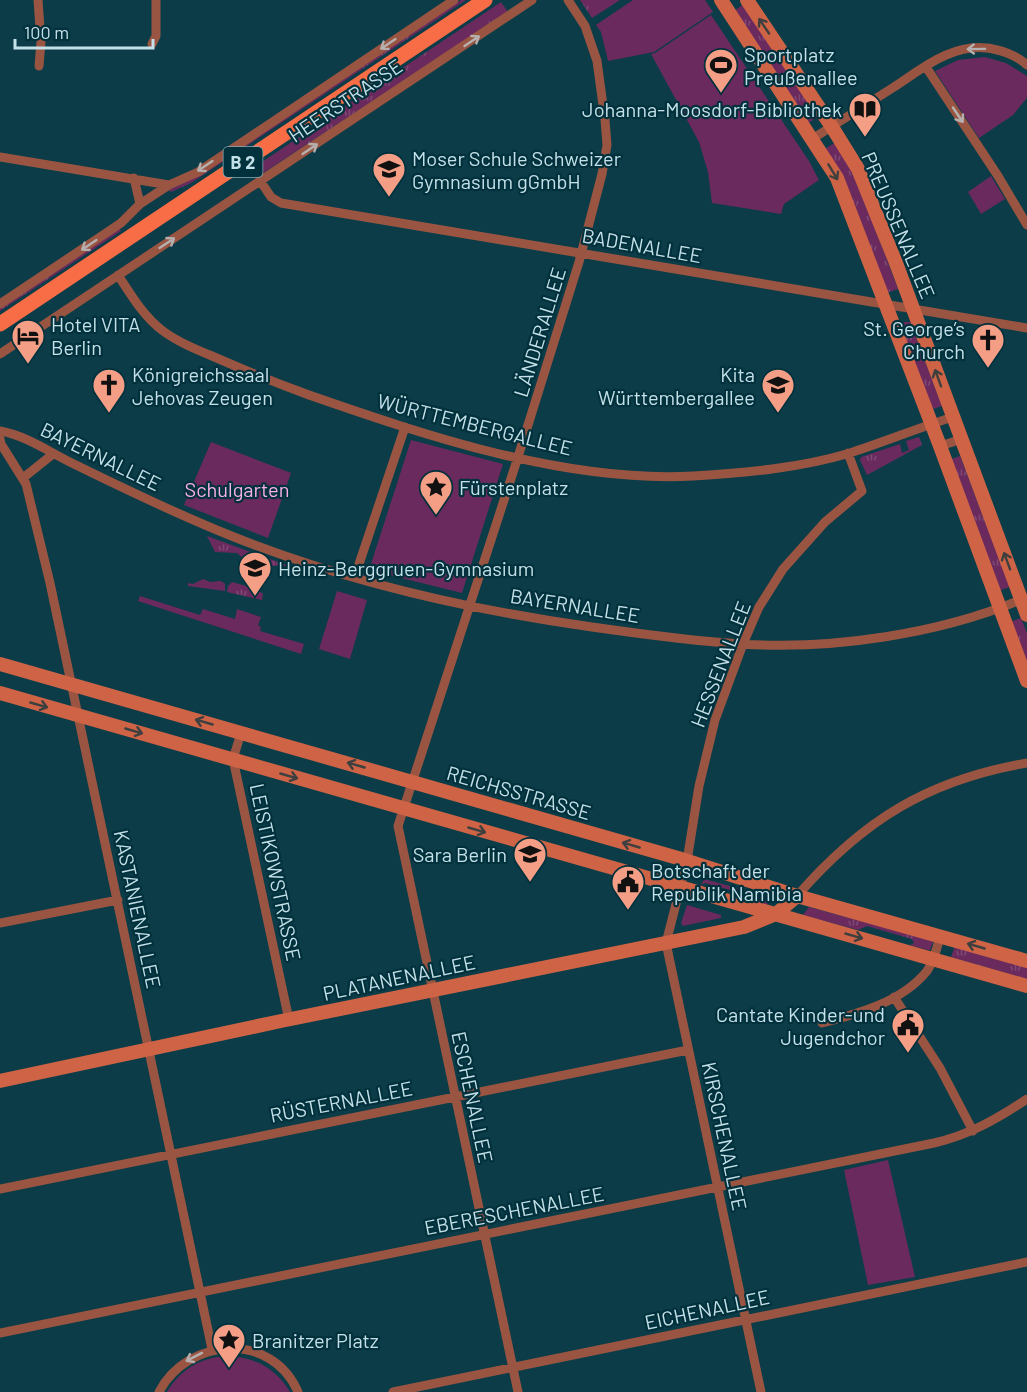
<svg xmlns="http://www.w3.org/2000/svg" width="1027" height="1392" viewBox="0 0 1027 1392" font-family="Barlow,sans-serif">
	<defs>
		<pattern id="grass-tufts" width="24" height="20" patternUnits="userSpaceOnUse" patternTransform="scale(1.5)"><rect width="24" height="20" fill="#6a2a5d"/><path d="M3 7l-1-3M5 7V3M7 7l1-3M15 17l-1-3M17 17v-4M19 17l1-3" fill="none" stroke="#7e4974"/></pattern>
	</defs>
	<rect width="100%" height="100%" fill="#0b3c47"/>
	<path fill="url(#grass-tufts)" d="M461 0H466L191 183 171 192 169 190 171 189 200 175Z
		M580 0H620L592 18Z
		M501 2 508 12 263 173 258 166 259 164Z
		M744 4 819 116 807 124 734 11Z
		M836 142 853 170 898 289 886 293 825 149Z
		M119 228 121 231 0 311V308Z
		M897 322H910L942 406 930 410Z
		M919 437 922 445 867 475 860 460 861 457 900 444 902 453 909 450 906 441Z
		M960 456 1010 587 998 591 949 460Z
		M207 536 289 566 247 565 243 558 237 553 215 552Z
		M203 579 210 582 221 581 225 584V591L188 586V583L193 584Z
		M232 582 257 589 263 594 262 600 227 592 228 586Z
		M1021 618 1027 633V667L1010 622Z
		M704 879 770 897 779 893 781 894 764 906 740 901 747 895 705 883 701 885Z
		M809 907C850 919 891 927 932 939L933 942 930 950H928L910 945 914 943 912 939 867 926 858 930 803 915Z
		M955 946 1027 966V979L951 957Z"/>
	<path fill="#6a2a5d" d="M633 0H705L713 12 654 52 608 61 601 32 596 25Z
		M711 15 809 161 819 180 784 204 781 214 712 203 708 172 699 142 651 54 655 53Z
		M985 57 1006 63 1027 76V98L1013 115 979 138 935 71 958 60Z
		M991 176 1005 199 981 214 968 192Z
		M411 440 503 464 462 593 369 570Z
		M211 442 291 473 268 538 184 505Z
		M337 591 367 600 350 659 319 649Z
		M140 596 200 615 203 609 235 619 237 609 261 617 258 625 261 627 260 631 304 644 301 654 138 601Z
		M687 905 721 915V918L683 926 681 923Z
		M888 1160 915 1277 868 1285 844 1170Z
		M225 1356C253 1356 276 1368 290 1392H167C180 1370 200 1358 225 1356Z"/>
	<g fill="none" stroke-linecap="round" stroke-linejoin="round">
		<path stroke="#995542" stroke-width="9" d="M38 0 41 42 39 66
			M152 44 156 36V0
			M926 67 998 176 1027 225
			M812 139C839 122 866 105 894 87 917 72 943 51 971 48 990 46 1013 52 1027 65
			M0 157 169 185
			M134 178 140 204
			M261 182 271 197 281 203 1027 328
			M118 275C131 295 144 317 163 331 178 342 195 349 212 356 244 370 276 383 309 395 427 436 566 483 693 476 745 473 800 468 850 453 884 442 918 428 953 417
			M0 304 121 223 140 204 169 185 198 172 454 0
			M0 354 532 0
			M0 431C28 436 52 454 78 466 129 491 181 516 234 537 348 582 471 610 592 627 641 634 691 641 741 644 832 650 941 634 1025 598
			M0 439 1 444 26 484 50 583 212 1349
			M940 446 962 439
			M23 478 53 454
			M355 576 405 427
			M241 733 233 759 289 1020
			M797 896C863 820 928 780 1027 763
			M0 923 118 900
			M894 997 940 1068 973 1131
			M822 1023C858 1014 902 1002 927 971 934 961 937 948 940 936
			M0 1189 688 1050
			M0 1333 934 1143C969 1135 997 1119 1027 1099
			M159 1392C188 1337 272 1331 298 1392
			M393 1392 1027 1262
			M518 1392 398 826 518 457 579 262 602 174 607 145 605 120 597 61 585 26 568 0
			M761 1392 666 943 687 861 699 786 715 720 743 644 759 607 783 569 825 522 862 491 848 453"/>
		<path stroke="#cf6345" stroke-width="14" d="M721 0 837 178 940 446 1027 681
			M747 0 832 127 858 169 896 263 1027 615
			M0 664 678 858 797 896 1027 961
			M0 693 1027 986
			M0 1081 281 1021 744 927 776 914 797 896"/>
		<path stroke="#f86d46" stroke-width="15" d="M0 324 485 0"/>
	</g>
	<defs><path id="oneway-shaft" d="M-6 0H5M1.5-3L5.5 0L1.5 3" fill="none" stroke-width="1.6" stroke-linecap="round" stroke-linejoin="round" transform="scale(1.5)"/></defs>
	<g stroke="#3e403f">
		<use href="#oneway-shaft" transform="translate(764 26) rotate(-124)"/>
		<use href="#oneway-shaft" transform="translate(833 172) rotate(59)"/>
		<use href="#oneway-shaft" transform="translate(938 378) rotate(-110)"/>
		<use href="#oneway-shaft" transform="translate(1007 561) rotate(-110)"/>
		<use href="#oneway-shaft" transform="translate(39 705) rotate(16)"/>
		<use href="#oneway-shaft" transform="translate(204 722) rotate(-164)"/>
		<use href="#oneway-shaft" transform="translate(134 731) rotate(16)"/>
		<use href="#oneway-shaft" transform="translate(356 765) rotate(-164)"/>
		<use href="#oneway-shaft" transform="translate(289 776) rotate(16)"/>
		<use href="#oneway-shaft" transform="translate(477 830) rotate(16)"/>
		<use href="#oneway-shaft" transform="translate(631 845) rotate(-164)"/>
		<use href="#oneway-shaft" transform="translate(854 936) rotate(16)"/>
		<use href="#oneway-shaft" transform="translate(976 946) rotate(-164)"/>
	</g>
	<g stroke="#b5b0af">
		<use href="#oneway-shaft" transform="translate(472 41) rotate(-34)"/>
		<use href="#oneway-shaft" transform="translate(388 44) rotate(146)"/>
		<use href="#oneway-shaft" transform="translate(976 49) rotate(179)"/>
		<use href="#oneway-shaft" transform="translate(958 115) rotate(56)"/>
		<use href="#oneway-shaft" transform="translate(310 149) rotate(-34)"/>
		<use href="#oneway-shaft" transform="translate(205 166) rotate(146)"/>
		<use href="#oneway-shaft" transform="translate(167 243) rotate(-33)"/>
		<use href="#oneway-shaft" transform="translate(89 245) rotate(146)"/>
		<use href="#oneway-shaft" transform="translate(194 1357) rotate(153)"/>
	</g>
	<defs>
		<g id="stadium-pin" transform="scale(1.725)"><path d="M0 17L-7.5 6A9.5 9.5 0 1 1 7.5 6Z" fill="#f49e86" stroke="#00313c"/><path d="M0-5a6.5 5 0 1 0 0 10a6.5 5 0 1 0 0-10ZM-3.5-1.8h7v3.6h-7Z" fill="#111"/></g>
		<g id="library-pin" transform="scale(1.725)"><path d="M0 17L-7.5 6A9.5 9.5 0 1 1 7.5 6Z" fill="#f49e86" stroke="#00313c"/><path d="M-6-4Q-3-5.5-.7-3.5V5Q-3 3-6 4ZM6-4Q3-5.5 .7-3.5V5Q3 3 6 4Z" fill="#111"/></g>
		<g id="school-pin" transform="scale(1.725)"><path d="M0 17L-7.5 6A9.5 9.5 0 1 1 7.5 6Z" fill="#f49e86" stroke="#00313c"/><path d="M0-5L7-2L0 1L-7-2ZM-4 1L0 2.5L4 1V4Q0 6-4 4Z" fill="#111"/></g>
		<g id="hotel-pin" transform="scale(1.725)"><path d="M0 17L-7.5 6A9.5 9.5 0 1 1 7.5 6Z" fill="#f49e86" stroke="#00313c"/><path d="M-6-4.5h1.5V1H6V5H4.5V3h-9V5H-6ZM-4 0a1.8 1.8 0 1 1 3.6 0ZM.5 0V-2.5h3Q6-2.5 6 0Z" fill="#111"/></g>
		<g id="church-pin" transform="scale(1.725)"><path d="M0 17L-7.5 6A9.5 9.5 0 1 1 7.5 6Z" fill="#f49e86" stroke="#00313c"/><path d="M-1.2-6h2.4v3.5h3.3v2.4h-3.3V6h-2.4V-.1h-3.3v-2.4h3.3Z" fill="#111"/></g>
		<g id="sight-pin" transform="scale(1.725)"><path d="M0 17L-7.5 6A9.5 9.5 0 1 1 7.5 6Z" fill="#f49e86" stroke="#00313c"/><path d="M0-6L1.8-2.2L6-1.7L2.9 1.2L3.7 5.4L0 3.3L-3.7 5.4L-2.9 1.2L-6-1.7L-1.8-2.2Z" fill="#111"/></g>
		<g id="civic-pin" transform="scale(1.725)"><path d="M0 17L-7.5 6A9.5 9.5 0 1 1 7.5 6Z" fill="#f49e86" stroke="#00313c"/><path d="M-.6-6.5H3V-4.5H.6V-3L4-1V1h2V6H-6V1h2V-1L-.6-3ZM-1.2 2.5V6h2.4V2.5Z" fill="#111"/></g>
	</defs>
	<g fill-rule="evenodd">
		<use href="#stadium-pin" x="721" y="65"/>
		<use href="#library-pin" x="865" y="109"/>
		<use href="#school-pin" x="389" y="169"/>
		<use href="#hotel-pin" x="28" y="336"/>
		<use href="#church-pin" x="988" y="340"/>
		<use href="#church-pin" x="109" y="385"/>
		<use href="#school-pin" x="778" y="385"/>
		<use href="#sight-pin" x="436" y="487"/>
		<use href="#school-pin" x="255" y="568"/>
		<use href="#school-pin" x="530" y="854"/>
		<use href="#civic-pin" x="628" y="882"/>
		<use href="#civic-pin" x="908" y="1025"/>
		<use href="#sight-pin" x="229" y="1340"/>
	</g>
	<g text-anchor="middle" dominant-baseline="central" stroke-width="4.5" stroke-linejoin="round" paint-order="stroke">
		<rect fill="#00313c" stroke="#89acb5" stroke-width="1.5" x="223.5" y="147" width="39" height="30" rx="4.5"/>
		<g font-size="18" font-weight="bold" fill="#c4e1e9">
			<text x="243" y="162">B 2</text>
		</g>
		<g font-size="20" fill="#c4e1e9" stroke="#00313c" text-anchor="start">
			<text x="744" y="54">Sportplatz<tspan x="744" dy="23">Preußenallee</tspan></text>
			<text x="842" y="109" text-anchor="end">Johanna-Moosdorf-Bibliothek</text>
			<text x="412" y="158">Moser Schule Schweizer<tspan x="412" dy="23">Gymnasium gGmbH</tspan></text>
			<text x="51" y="324">Hotel VITA<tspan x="51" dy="23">Berlin</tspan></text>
			<text x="965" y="328" text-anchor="end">St. George’s<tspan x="965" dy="23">Church</tspan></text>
			<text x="132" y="374">Königreichssaal<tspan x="132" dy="23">Jehovas Zeugen</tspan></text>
			<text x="755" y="374" text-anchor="end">Kita<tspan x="755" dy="23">Württembergallee</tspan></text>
			<text x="459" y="487">Fürstenplatz</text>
			<text x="278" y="568">Heinz-Berggruen-Gymnasium</text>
			<text x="507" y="854" text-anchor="end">Sara Berlin</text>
			<text x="651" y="870">Botschaft der<tspan x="651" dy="23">Republik Namibia</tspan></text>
			<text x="885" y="1014" text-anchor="end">Cantate Kinder-und<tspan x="885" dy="23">Jugendchor</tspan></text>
			<text x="252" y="1340">Branitzer Platz</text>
		</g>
		<g font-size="20" fill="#c4e1e9" stroke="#00313c">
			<text transform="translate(345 100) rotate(-34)">HEERSTRASSE</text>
			<text transform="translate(899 225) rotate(67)">PREUSSENALLEE</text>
			<text transform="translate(642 245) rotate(10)">BADENALLEE</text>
			<text transform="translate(539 332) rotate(-73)">LÄNDERALLEE</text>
			<text transform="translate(475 424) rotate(14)">WÜRTTEMBERGALLEE</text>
			<text transform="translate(101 456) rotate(26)">BAYERNALLEE</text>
			<text transform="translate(575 605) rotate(9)">BAYERNALLEE</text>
			<text transform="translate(720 664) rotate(-69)">HESSENALLEE</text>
			<text transform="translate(519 792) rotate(16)">REICHSSTRASSE</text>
			<text transform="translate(276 872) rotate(78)">LEISTIKOWSTRASSE</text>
			<text transform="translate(138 909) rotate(78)">KASTANIENALLEE</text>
			<text transform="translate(399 977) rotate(-12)">PLATANENALLEE</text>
			<text transform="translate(473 1097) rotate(78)">ESCHENALLEE</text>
			<text transform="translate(341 1101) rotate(-11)">RÜSTERNALLEE</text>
			<text transform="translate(725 1136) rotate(78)">KIRSCHENALLEE</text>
			<text transform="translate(514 1210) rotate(-11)">EBERESCHENALLEE</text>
			<text transform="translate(707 1309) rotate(-12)">EICHENALLEE</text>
		</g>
		<g font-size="20" fill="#f8b0e5" stroke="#00313c">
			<text x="237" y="489">Schulgarten</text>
		</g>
	</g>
	<path d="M15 39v9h138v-9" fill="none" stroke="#c4e1e9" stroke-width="3"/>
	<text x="24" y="39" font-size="18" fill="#c4e1e9" stroke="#00313c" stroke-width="4.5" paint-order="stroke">100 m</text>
</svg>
